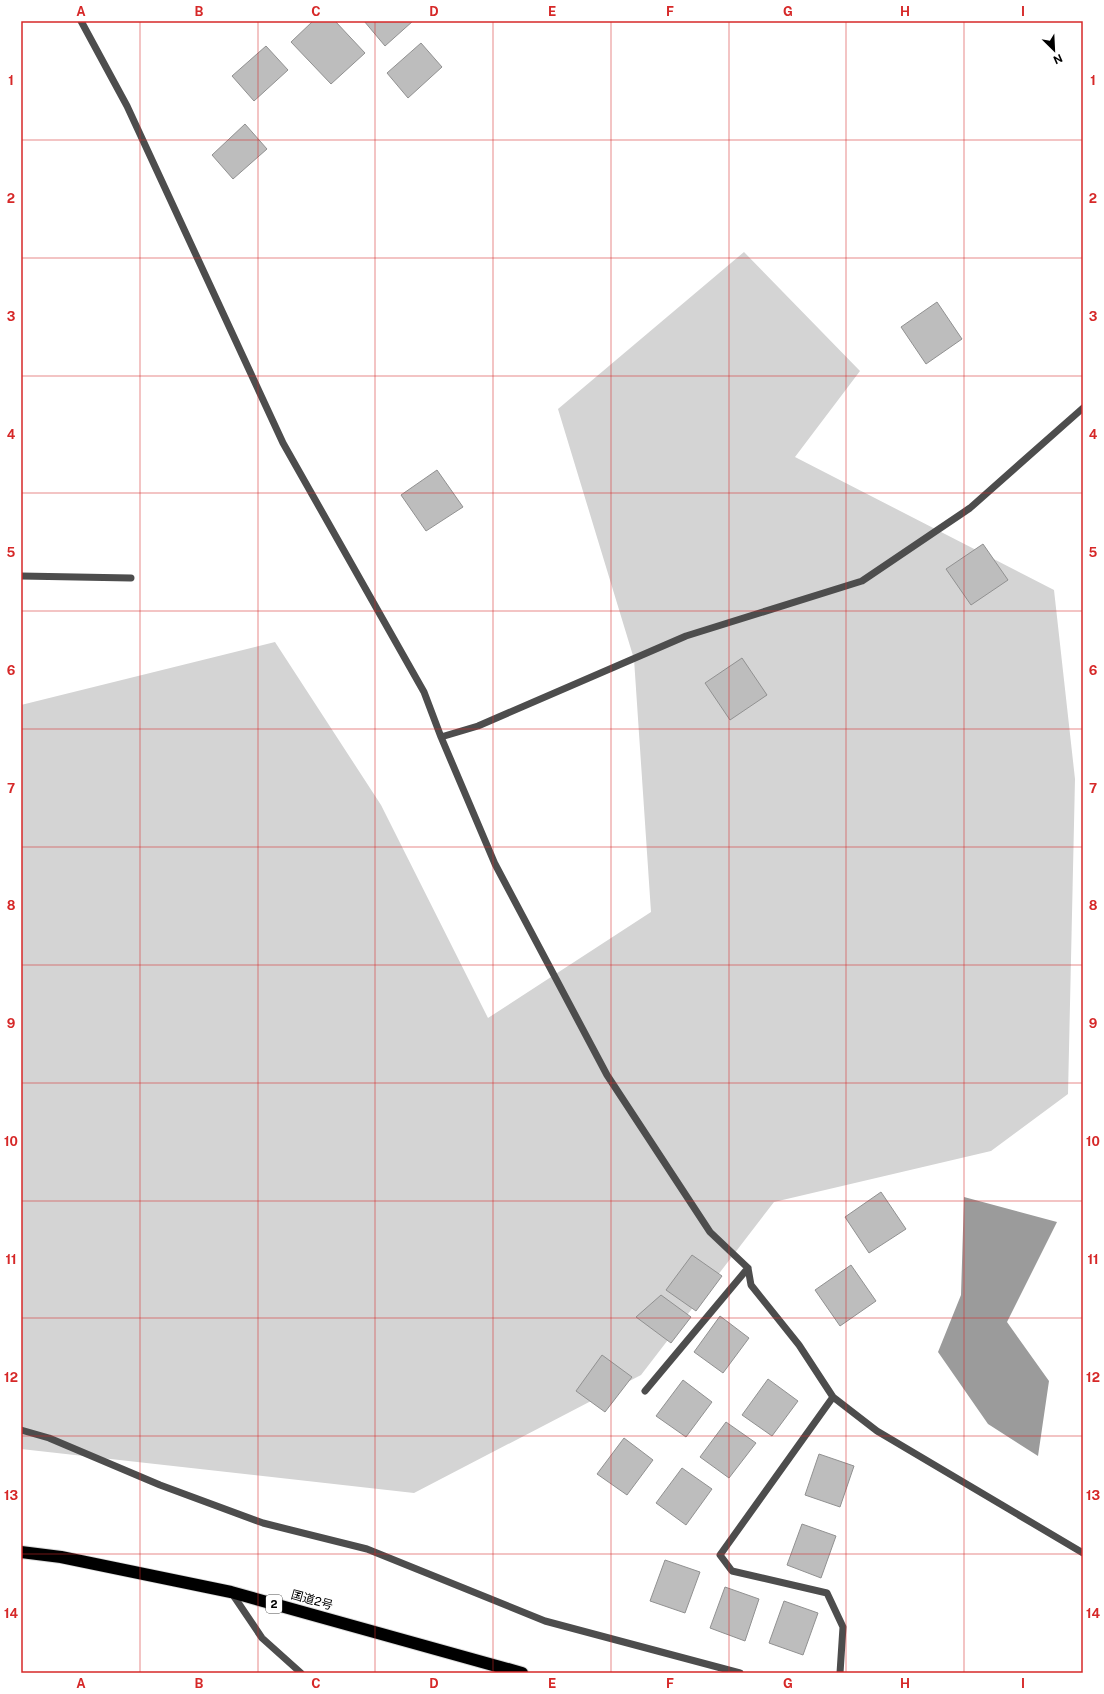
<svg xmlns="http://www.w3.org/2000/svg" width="1104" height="1694" viewBox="0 0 1104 1694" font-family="'Public Sans','Noto Sans JP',sans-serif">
	<rect width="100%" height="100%" fill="#fff"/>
	<path fill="#d4d4d4" d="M744 252 860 371 795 457 1054 590 1075 779 1068 1094 991 1151 774 1202 641 1375 414 1493 21 1449V705L275 642 381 805 488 1018 651 912 634 659 558 409Z"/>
	<path fill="#9b9b9b" d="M964 1197 1057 1222 1007 1322 1049 1381 1038 1456 988 1424 938 1352 961 1295Z"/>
	<path fill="#bdbdbd" stroke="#919191" d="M313 21H335L365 53 331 84 291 42Z
		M364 21H413L385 46Z
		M421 43 442 67 408 98 387 73Z
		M266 46 288 70 254 101 232 76Z
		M245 124 267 149 233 179 212 155Z
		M937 302 962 339 926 364 901 327Z
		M437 470 463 507 426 531 401 495Z
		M983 544 1008 580 971 605 946 569Z
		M742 658 767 695 730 720 705 683Z
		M881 1192 906 1229 869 1253 845 1217Z
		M692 1255 722 1276 696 1311 666 1290Z
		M851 1265 876 1301 840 1326 815 1290Z
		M661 1295 691 1317 671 1343 636 1317Z
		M720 1316 749 1338 723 1373 694 1352Z
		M602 1355 632 1377 605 1412 576 1391Z
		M768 1379 798 1401 772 1436 742 1415Z
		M683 1380 712 1402 686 1437 656 1416Z
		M726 1422 756 1443 729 1478 700 1457Z
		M624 1438 653 1460 627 1495 597 1474Z
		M819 1454 854 1466 840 1507 805 1495Z
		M682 1468 712 1489 686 1525 656 1503Z
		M802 1524 836 1536 821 1578 787 1565Z
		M665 1560 700 1572 685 1613 650 1601Z
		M725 1587 759 1599 745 1641 710 1628Z
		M784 1601 818 1613 803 1655 769 1643Z"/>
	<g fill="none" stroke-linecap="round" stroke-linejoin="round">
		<g stroke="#dbdbdb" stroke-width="14">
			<path id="highway" d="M21 1552 61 1557 231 1592 522 1673"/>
		</g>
		<path stroke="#4d4d4d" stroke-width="7" d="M81 21 127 106 283 443 424 692 441 737 495 864 607 1075 710 1232 748 1268 751 1285 799 1345 833 1397 877 1431 1083 1553
			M21 576 131 578
			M441 737 478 726 686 636 862 581 970 508 1083 408
			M645 1391 748 1268
			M833 1397 720 1555 732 1571 827 1593 843 1627 840 1673
			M21 1430 49 1438 160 1485 263 1523 367 1549 545 1621 740 1673
			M231 1592 262 1638 301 1673"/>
		<use href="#highway" stroke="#000" stroke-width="12"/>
	</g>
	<path fill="none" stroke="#d62828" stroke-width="1" stroke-opacity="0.55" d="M140 21V1673M258 21V1673M375 21V1673M493 21V1673M611 21V1673M729 21V1673M846 21V1673M964 21V1673M21 140H1083M21 258H1083M21 376H1083M21 493H1083M21 611H1083M21 729H1083M21 847H1083M21 965H1083M21 1083H1083M21 1201H1083M21 1318H1083M21 1436H1083M21 1554H1083"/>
	<g text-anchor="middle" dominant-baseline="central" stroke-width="3" stroke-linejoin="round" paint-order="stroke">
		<rect fill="#fff" stroke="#4c4c4c" stroke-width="1" x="266" y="1595" width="16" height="18" rx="3"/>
		<g font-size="11" font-weight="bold" fill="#000">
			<text x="274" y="1604">2</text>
		</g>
		<g font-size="12" fill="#000" stroke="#fff">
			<text transform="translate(312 1600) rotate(16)">国道2号</text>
		</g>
	</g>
	<rect width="1104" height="1694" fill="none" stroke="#ffffff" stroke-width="44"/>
	<g transform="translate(1054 50) rotate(156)" stroke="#ffffff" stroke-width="3" paint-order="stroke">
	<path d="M0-3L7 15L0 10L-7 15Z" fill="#000000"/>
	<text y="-6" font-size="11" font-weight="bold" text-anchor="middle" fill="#000000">N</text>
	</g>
	<rect x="22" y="22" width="1060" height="1650" fill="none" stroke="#d62828" stroke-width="1.5"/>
	<g font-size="13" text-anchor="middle" font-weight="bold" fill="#d62828">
		<text x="81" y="16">A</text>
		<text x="199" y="16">B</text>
		<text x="316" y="16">C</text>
		<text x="434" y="16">D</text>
		<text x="552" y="16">E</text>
		<text x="670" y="16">F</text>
		<text x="788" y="16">G</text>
		<text x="905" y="16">H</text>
		<text x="1023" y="16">I</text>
		<text x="11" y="85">1</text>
		<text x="1093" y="85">1</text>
		<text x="11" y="203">2</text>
		<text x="1093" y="203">2</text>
		<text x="11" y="321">3</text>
		<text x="1093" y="321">3</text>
		<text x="11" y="439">4</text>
		<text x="1093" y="439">4</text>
		<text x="11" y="557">5</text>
		<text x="1093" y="557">5</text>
		<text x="11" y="675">6</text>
		<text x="1093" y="675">6</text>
		<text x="11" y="793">7</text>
		<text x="1093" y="793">7</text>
		<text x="11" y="910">8</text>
		<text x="1093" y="910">8</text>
		<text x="11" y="1028">9</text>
		<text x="1093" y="1028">9</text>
		<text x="11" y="1146">10</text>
		<text x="1093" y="1146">10</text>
		<text x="11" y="1264">11</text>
		<text x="1093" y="1264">11</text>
		<text x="11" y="1382">12</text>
		<text x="1093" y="1382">12</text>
		<text x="11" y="1500">13</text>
		<text x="1093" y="1500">13</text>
		<text x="11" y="1618">14</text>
		<text x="1093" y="1618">14</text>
		<text x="81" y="1688">A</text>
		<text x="199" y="1688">B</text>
		<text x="316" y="1688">C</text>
		<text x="434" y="1688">D</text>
		<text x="552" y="1688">E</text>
		<text x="670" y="1688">F</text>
		<text x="788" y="1688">G</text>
		<text x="905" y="1688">H</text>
		<text x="1023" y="1688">I</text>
	</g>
</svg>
